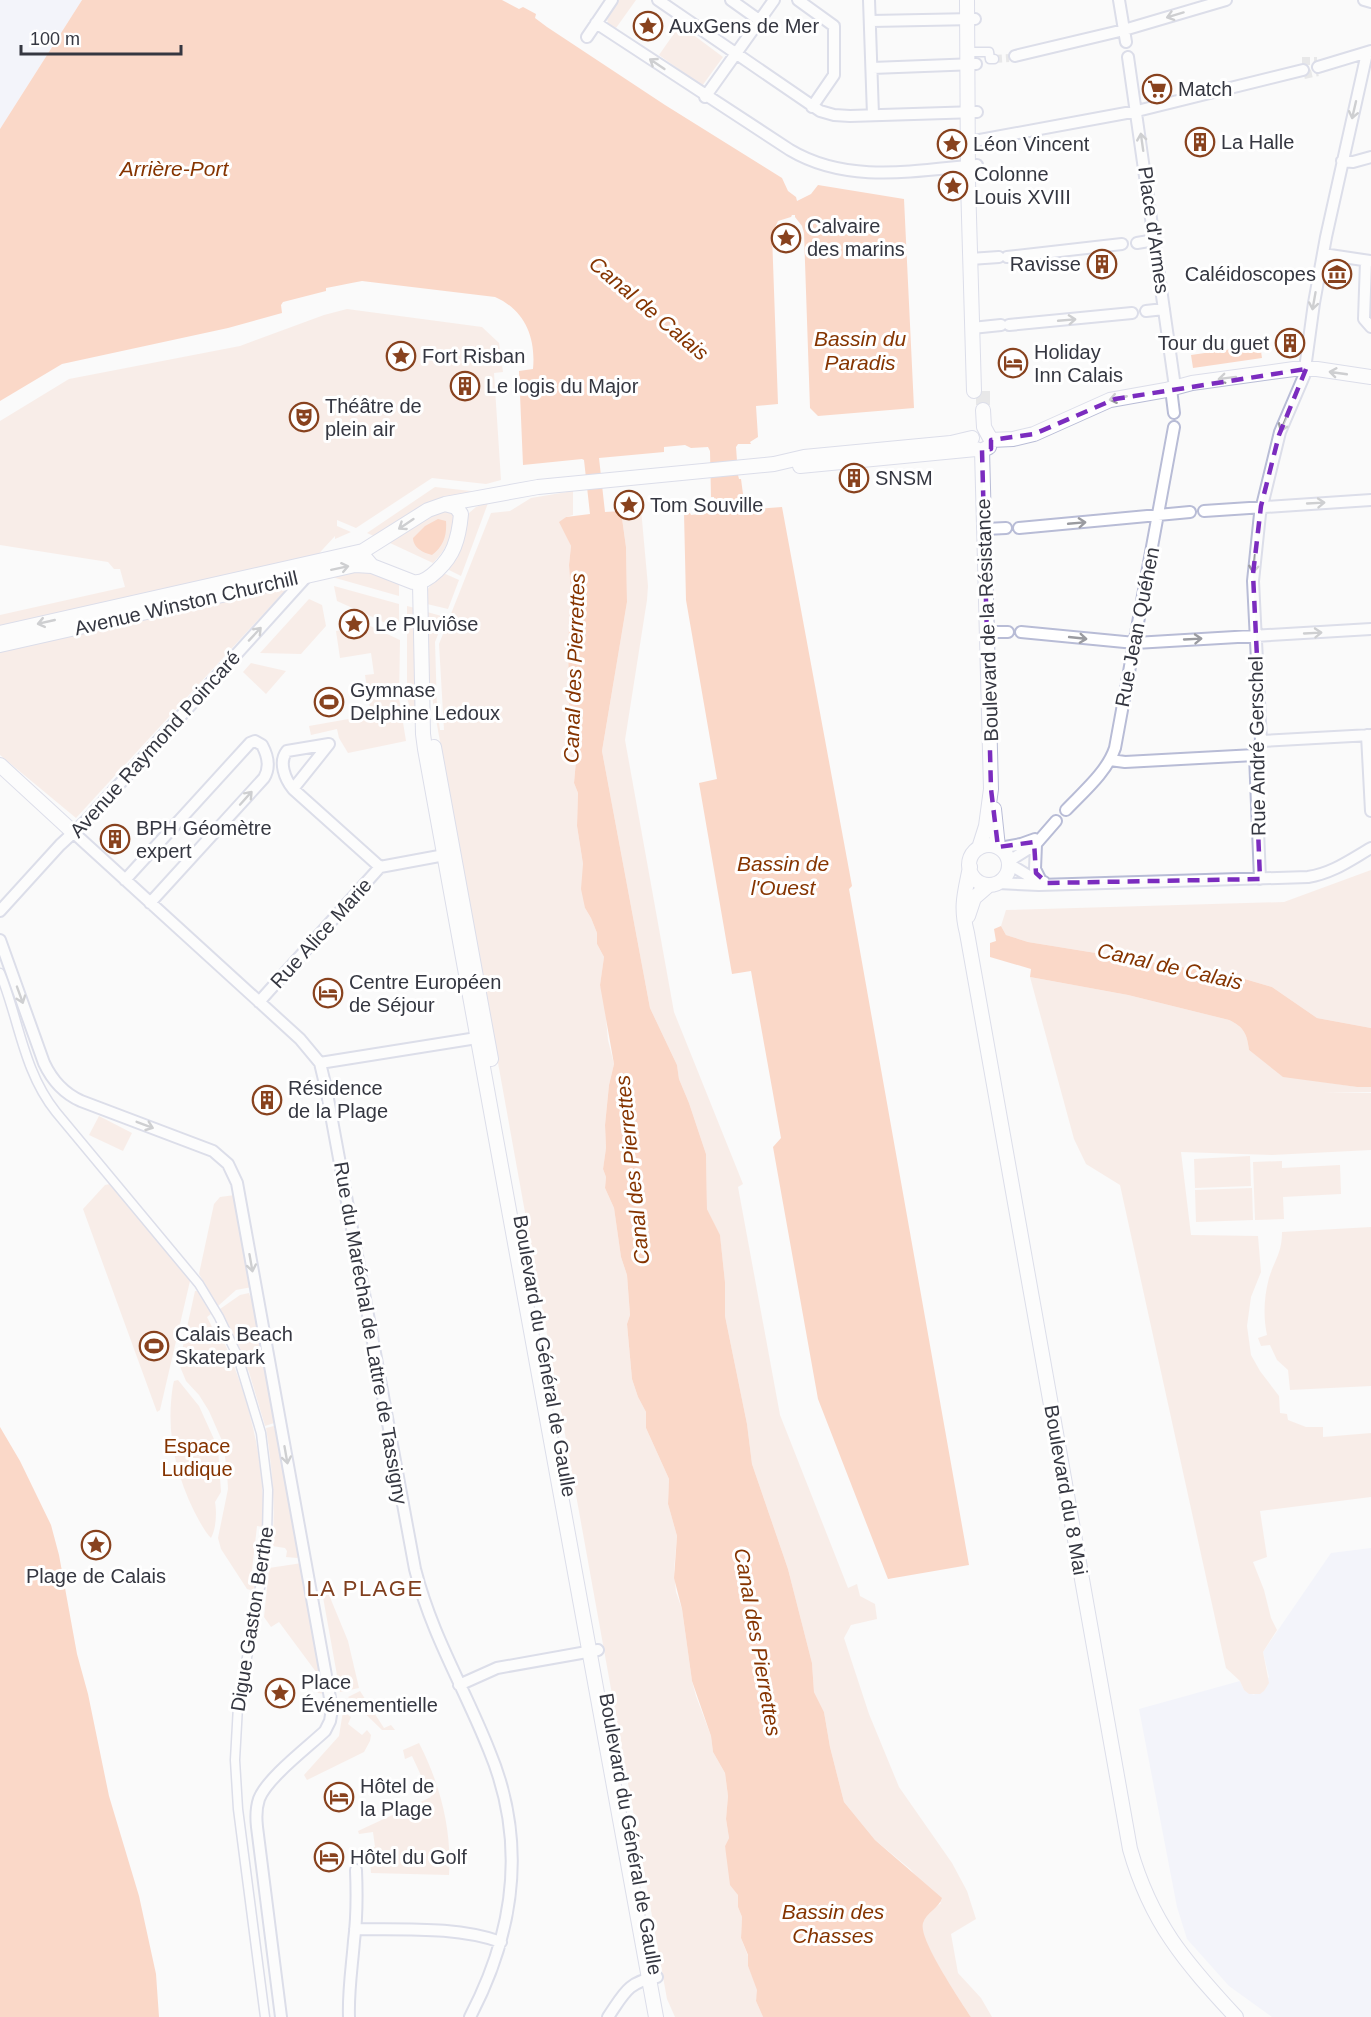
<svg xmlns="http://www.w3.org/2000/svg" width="1371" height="2017" viewBox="0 0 1371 2017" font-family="Arial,sans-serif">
	<rect width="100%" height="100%" fill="#fafafa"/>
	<path fill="#ebedfb" d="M0 0H82L0 129Z
		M1371 1548V2017H1272L1229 1986 1187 1939 1177 1907 1139 1709 1240 1681 1244 1690 1254 1695 1269 1677 1263 1652 1331 1553Z"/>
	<path fill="#f7ded3" d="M619 0H636L616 28 608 24 607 17Z
		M680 25 723 57 702 86 659 55Z
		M347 309 482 327 499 343 503 372 494 373 501 480 486 484 432 478 356 528 337 520V526L351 532 335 539V536L76 818 0 755V615L125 587 120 569H114L108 562 0 545V421L69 379 240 346 324 315Z
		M435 487 471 491 472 494 376 537 367 533Z
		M573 491V515L566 517 560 522 571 546 569 565 571 594 568 646 570 746 576 761 574 783 578 793 577 826 583 864 585 908 591 918 597 933V944L604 957 600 985 604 996 608 1040 614 1064 609 1085 605 1125 606 1148 603 1169 606 1177 605 1188 614 1208 621 1257 627 1275 630 1315 627 1324 632 1379 638 1397 646 1412V1428L669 1479 668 1504 677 1536 674 1570 676 1592 682 1609 692 1681 696 1696 711 1736 713 1752 725 1773 728 1796 726 1819 729 1838 725 1846 738 1895V1907L742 1917 741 1938 748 1956V1966L758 1990 756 2001 763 2017H675L667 1999 428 675 427 612 445 617 435 642 437 708 440 730H444L439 644 491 513 510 511 531 498Z
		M488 503 461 576 445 568 469 513 476 507Z
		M641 509 648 586 647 600 625 740 674 1012 743 1184 738 1187 780 1415 848 1588 857 1584 860 1596 875 1604 877 1619 851 1625 844 1638 869 1714 899 1787 952 1863 967 1891 976 1919 951 1934 958 1973 981 1998 992 2017H971C961 2001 919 1941 922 1924 924 1916 935 1908 941 1903L910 1869 875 1840 844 1802 830 1747 824 1712 814 1692 812 1663 788 1569 752 1464 747 1424 725 1316V1282L720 1236 707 1209 706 1154 689 1103 679 1079 677 1065 650 1008 602 751 627 602 626 547 621 511Z
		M445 511 453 514C457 532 445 551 433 563L390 543 431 515Z
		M356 568 399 581V596L332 577V573Z
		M441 572 459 580 448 609 427 604V590Z
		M334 586 399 604V629L337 601Z
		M309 599 322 605 326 626 301 654 260 653Z
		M407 606 415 608 416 727 407 698Z
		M368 625 400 640 399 698 406 741 348 753 339 738 337 729 311 735 309 726 371 715 365 675 374 674 371 653 340 658 336 631Z
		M251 663 286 671 266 694 243 672Z
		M1371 870V1028L1317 1018 1272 987 1231 975 1028 942 1006 935 1001 926 1006 910 1284 902Z
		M1030 977 1128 995 1229 1020C1244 1027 1247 1034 1249 1050L1283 1076 1357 1087H1371V1092L1324 1093H1371V1150L1272 1155 1181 1152 1191 1235 1258 1236 1261 1272 1251 1297 1247 1326 1251 1355 1260 1371 1279 1396 1280 1413 1287 1414 1288 1420 1306 1427H1323V1437L1371 1433V1497L1260 1511 1267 1557 1253 1562 1264 1590 1271 1618 1277 1630 1263 1652 1269 1683 1264 1691 1260 1694H1249L1244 1690 1240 1681 1226 1668 1120 1185 1086 1164 1074 1139Z
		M99 1116 132 1133 123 1151 89 1135Z
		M1250 1156 1251 1186 1195 1188 1194 1159Z
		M1282 1161V1168L1340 1165 1341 1194 1283 1197 1284 1219 1255 1220 1253 1162Z
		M110 1184 190 1281 160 1410 157 1412 83 1209 105 1185Z
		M1252 1188 1253 1220 1196 1222 1195 1190Z
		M235 1195 252 1287 236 1290 218 1306 199 1274 214 1204 220 1197Z
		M1371 1227V1386L1290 1390 1288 1370 1277 1360 1270 1345 1261 1346 1258 1338 1267 1335C1263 1316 1264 1297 1269 1278 1275 1259 1282 1253 1282 1232Z
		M195 1291H197L211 1314 207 1317 217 1337 221 1335C249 1397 265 1458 263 1527L257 1526 252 1570 258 1571 256 1588 254 1591 247 1589 221 1549 218 1538 228 1489 227 1471 223 1443 209 1411 199 1395 186 1381 179 1364Z
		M249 1293 250 1296 254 1295 277 1422 265 1426 249 1372 220 1309 240 1295Z
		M178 1380 199 1406 218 1448 221 1492 215 1502C217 1513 216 1529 211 1538 204 1531 199 1520 194 1511 174 1470 166 1429 173 1385L174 1381Z
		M274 1426V1429H278L301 1555 297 1558 286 1557 287 1551 285 1548 272 1546C276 1506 272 1468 266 1428Z
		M302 1563 326 1694 318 1693 314 1686 322 1680 279 1622 271 1627 264 1617 269 1568Z
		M321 1586 327 1590 348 1641 359 1688 340 1692Z
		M360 1691 384 1728 391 1725 395 1730H382L348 1697Z
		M343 1711 351 1717 348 1724 362 1735 367 1730 371 1735 370 1741 364 1752 307 1780 304 1775 339 1736Z
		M419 1743C440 1784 452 1829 449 1875L371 1873 369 1848 375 1847 373 1832 359 1834 358 1831 431 1797 412 1756 405 1759 403 1750Z"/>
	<path fill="#faaf8d" d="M82 0H502L519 9 523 7 536 14 535 18 547 27 665 105 782 178 788 191 796 197 797 201 811 194 818 185 904 199 914 408 818 416 810 408 804 233 802 226 795 217V215H792L791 217 778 221 772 234 778 404 756 406 758 437 750 442 751 444H738L736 447 738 475 739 479H741L743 494 740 495 743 510 782 507 852 886 849 889 969 1565 888 1579 818 1399 773 1147 781 1138 751 971 732 974 699 783 717 779 686 600 684 513H690L691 515 715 512 714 497H711L710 451 708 447 691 448 685 445 664 447V452L599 458 605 512 621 511 626 547 627 602 602 751 650 1008 677 1065 679 1079 689 1103 706 1154 707 1209 720 1235 725 1282V1316L747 1424 752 1464 788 1569 812 1663 814 1692 824 1712 830 1747 844 1802 875 1840 942 1898C939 1908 926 1913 923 1923 918 1939 961 2001 971 2017H763L756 2001 757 1990 748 1966V1955L741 1938 742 1917 738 1907V1895L730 1885 725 1846 729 1838 726 1819 728 1796 725 1773 713 1752 711 1736 692 1681 682 1609 674 1578 677 1536 668 1504 669 1479 646 1428V1412L638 1397 632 1379 627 1324 630 1315 627 1275 621 1257 614 1208 605 1188 606 1177 603 1169 606 1148 605 1125 609 1085 614 1064 600 985 604 957 597 944V933L591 918 585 908 581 889 583 864 577 826 578 793 574 783 576 761 570 746 568 646 571 594 569 565 571 546 559 522 566 517 590 514 584 460 582 459 523 465 519 371 533 369C536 338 525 310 495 297L362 281C349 283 339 286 326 288V291L283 302 281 305 282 313 228 328 62 364 0 401V129Z
		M1260 345 1262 358 1193 368 1191 355Z
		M438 519 446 521C447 535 444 546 432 555 424 553 413 548 413 538L425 526Z
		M1001 926 1006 935 1028 942 1231 975 1272 987 1317 1018 1371 1028V1087H1357L1283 1077 1249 1050C1247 1034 1244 1027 1229 1020L1128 995 1030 977 1031 969 990 957V943L996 941 994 929Z
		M0 1427 20 1461 51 1525 59 1555 77 1654 88 1694 109 1796 139 1896 156 1974 159 2017H0Z"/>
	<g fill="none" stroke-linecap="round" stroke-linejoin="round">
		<path stroke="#d3d3d5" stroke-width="8" stroke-dasharray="8 4" stroke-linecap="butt" d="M994 59 1009 58
			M1302 61H1317
			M1304 75 1318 72"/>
		<path stroke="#d3d3d5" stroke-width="14" stroke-dasharray="14 7" stroke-linecap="butt" d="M983 391V410"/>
		<g stroke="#b8bcd6" stroke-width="11">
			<path id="pedestrian" d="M967 52H989L990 59H994
				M0 973C19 1019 23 1071 56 1112L199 1284 219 1317 238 1357 261 1433 268 1490 267 1535 261 1582 238 1706 235 1760 238 1809 265 2017"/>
		</g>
		<g stroke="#b8bcd6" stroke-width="14">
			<path id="minor" d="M658 0 820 111 834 115 850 116 977 112
				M731 0 759 20
				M798 0 834 26V75L812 107
				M869 0 873 115
				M1119 0 1126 42
				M1364 0 1371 2
				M871 21 975 19
				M596 23 790 150C847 184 913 171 977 165
				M587 37 612 0
				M1015 56 1124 30 1226 0
				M1128 57 1175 387
				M1318 67 1371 51
				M872 68 976 64
				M705 97 774 0
				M969 142 1137 111 1303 70
				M1342 161 1353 162 1371 157
				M1137 243 1155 240
				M1323 254 1370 261
				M1007 257 1122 244
				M970 259 999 257
				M1366 261 1364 319 1371 327
				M1146 311 1164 309
				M1009 325 1132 313
				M972 328 1001 325
				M1171 389 1174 413
				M1204 511 1371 500
				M1019 528 1190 512
				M985 529 1006 528
				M987 632H1008
				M1021 632 1135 643 1371 629
				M1367 735 1371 811
				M1261 741 1371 735
				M1110 760 1125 762 1255 755
				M293 789 329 744 287 751C278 762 285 779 293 789L380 867
				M1066 810C1083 792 1107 772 1115 748L1174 427
				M74 833 300 1039 320 1063 326 1088 415 1569C432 1636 464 1687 489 1750 527 1841 515 1931 470 2017
				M1036 844 1035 869 1041 881
				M1000 848 1021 844 1035 839
				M1009 861 1036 844 1056 821
				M1009 864 1029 876 1044 882
				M1260 879 1255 755 1261 741 1253 581 1260 514 1280 432 1304 376 1314 303 1326 237 1367 53
				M125 880 250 743 255 741 262 745C268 756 270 768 264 778L150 903
				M998 883 1039 885 1308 877C1333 873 1350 860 1371 848
				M0 911 60 845 87 820 308 575
				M0 940 44 1063C52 1080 63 1093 81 1101L213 1151 228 1164 237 1183 332 1709 330 1721 325 1731C308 1747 267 1778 259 1799 256 1808 256 1818 257 1827L281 2017
				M259 1002 380 867 450 854
				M320 1063 483 1037
				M459 1685 497 1668 598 1650
				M355 1929C403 1930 456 1926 501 1942
				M349 2017C348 1991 352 1967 354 1941 357 1918 357 1894 356 1870
				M608 2017C624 1994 627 1982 657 1977"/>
		</g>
		<g stroke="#b8bcd6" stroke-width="16">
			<path id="tertiary" d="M967 0 968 182 974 391
				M983 410 984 427 991 440
				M991 440 1013 439 1034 434 1110 400 1166 390 1192 383 1294 369H1317L1371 377
				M800 466 976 449 981 451 989 447
				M366 559 372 566 413 582C428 585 449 560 454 547 458 537 460 525 461 514L456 507 445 504
				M420 583 423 734 425 749 656 2017
				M0 633 363 551 428 510 445 504 538 487 774 464 804 457 951 443 972 438
				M0 645 355 565 372 566
				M434 747 491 1059
				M0 765 74 833
				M994 809 998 847
				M969 865a20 20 0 1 1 40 0a20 20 0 1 1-40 0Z
				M979 848 986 826 991 789 982 450
				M970 867C965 893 960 906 967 933L1130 1849C1151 1923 1185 1962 1236 2017
				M968 916 974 898 989 885"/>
		</g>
		<use href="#pedestrian" stroke="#fff" stroke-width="8"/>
		<use href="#minor" stroke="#fff" stroke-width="10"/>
		<use href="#tertiary" stroke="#fff" stroke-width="14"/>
	</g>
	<defs><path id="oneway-shaft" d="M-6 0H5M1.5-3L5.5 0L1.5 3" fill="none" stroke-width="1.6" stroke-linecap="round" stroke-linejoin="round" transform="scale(1.5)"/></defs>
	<g stroke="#9a9ba0">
		<use href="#oneway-shaft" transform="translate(1175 15) rotate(163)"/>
		<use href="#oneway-shaft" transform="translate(657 64) rotate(-146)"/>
		<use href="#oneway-shaft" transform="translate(1354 110) rotate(103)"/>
		<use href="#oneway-shaft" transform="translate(1142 142) rotate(-98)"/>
		<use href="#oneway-shaft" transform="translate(1314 301) rotate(100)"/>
		<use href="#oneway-shaft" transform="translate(1067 320) rotate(-5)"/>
		<use href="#oneway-shaft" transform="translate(1338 373) rotate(-172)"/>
		<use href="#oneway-shaft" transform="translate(1227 378) rotate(173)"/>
		<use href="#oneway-shaft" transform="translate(1118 398) rotate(168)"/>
		<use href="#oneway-shaft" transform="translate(1284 423) rotate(113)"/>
		<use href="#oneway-shaft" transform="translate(1316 503) rotate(-3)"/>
		<use href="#oneway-shaft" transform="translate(1077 523) rotate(-5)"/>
		<use href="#oneway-shaft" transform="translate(406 524) rotate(146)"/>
		<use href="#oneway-shaft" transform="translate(1254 564) rotate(96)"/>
		<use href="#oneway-shaft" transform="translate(340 568) rotate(-12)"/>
		<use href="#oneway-shaft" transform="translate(46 622) rotate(167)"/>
		<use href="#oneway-shaft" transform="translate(1313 633) rotate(-3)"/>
		<use href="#oneway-shaft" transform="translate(255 634) rotate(-47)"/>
		<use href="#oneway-shaft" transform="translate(1078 638) rotate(6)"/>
		<use href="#oneway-shaft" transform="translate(1193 639) rotate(-3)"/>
		<use href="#oneway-shaft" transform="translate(246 798) rotate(-48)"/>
		<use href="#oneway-shaft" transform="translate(20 995) rotate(70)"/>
		<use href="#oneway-shaft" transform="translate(145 1125) rotate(21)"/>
		<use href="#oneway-shaft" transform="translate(251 1263) rotate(80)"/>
		<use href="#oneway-shaft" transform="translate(286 1455) rotate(80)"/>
	</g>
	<path d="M0 0H1371V2017H0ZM1306 369 1279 435 1261 506 1253 574 1261 741 1255 755 1260 879 1047 883 1036 873 1034 842 998 847 991 789 982 450 991 449V440L1034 434 1115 399Z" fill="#fafafa" fill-opacity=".55" fill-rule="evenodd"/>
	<path fill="none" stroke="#7b2cbf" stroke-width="4.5" stroke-dasharray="12 8" stroke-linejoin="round" d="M1306 369 1279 435 1261 506 1253 574 1261 741 1255 755 1260 879 1047 883 1036 873 1034 842 998 847 991 789 982 450 991 449V440L1034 434 1115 399Z"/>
	<defs>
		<g id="sight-ring" transform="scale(1.5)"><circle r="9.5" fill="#fff" stroke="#88421e" stroke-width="1.5"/><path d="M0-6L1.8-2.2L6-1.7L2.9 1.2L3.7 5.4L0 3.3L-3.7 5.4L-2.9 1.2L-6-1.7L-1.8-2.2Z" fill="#88421e"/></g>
		<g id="supermarket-ring" transform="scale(1.5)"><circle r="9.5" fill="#fff" stroke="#88421e" stroke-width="1.5"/><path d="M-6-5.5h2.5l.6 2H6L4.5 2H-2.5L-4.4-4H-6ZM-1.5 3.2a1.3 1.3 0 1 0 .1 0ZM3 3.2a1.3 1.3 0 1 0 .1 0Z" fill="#88421e"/></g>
		<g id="building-ring" transform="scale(1.5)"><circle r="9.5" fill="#fff" stroke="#88421e" stroke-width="1.5"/><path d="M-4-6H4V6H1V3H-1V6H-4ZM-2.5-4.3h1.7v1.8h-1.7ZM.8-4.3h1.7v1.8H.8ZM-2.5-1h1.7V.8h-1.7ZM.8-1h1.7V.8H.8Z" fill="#88421e"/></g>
		<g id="museum-ring" transform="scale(1.5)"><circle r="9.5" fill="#fff" stroke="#88421e" stroke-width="1.5"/><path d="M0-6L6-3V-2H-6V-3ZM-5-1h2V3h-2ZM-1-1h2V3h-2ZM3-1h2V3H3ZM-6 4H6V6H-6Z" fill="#88421e"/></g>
		<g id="hotel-ring" transform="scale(1.5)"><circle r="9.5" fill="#fff" stroke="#88421e" stroke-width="1.5"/><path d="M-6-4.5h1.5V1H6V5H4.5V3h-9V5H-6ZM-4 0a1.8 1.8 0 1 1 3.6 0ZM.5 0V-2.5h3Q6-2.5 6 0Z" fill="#88421e"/></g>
		<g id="theatre-ring" transform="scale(1.5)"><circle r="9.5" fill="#fff" stroke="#88421e" stroke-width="1.5"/><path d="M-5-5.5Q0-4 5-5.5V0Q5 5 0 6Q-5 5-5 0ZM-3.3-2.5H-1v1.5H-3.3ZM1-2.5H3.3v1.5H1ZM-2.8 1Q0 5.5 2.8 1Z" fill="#88421e"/></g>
		<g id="stadium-ring" transform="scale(1.5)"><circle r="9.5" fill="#fff" stroke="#88421e" stroke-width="1.5"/><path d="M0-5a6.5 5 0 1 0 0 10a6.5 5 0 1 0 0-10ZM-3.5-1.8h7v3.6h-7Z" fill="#88421e"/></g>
	</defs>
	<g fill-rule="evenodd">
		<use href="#sight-ring" x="648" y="26"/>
		<use href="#supermarket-ring" x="1157" y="89"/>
		<use href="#building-ring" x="1200" y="142"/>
		<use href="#sight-ring" x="952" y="144"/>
		<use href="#sight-ring" x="953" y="186"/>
		<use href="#sight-ring" x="786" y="238"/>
		<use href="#building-ring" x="1102" y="264"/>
		<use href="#museum-ring" x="1337" y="274"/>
		<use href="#building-ring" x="1290" y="343"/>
		<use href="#sight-ring" x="401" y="356"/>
		<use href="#hotel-ring" x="1013" y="363"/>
		<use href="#building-ring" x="465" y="386"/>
		<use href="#theatre-ring" x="304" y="417"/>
		<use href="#building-ring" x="854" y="478"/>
		<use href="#sight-ring" x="629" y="505"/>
		<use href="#sight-ring" x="354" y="624"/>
		<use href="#stadium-ring" x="329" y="702"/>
		<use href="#building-ring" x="115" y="839"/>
		<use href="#hotel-ring" x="328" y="993"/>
		<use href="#building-ring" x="267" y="1100"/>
		<use href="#stadium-ring" x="154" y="1346"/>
		<use href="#sight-ring" x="96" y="1545"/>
		<use href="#sight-ring" x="280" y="1693"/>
		<use href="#hotel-ring" x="339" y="1797"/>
		<use href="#hotel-ring" x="329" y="1857"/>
	</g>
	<g text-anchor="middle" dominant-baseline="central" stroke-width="6" stroke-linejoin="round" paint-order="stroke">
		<g font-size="20" fill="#353741" stroke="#fff" text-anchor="start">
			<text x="669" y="26">AuxGens de Mer</text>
			<text x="1178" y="89">Match</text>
			<text x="1221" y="142">La Halle</text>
			<text x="973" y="144">Léon Vincent</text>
			<text x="974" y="174">Colonne<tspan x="974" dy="23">Louis XVIII</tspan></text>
			<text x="807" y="226">Calvaire<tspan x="807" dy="23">des marins</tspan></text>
			<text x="1081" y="264" text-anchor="end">Ravisse</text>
			<text x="1316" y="274" text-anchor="end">Caléidoscopes</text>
			<text x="1269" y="343" text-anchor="end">Tour du guet</text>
			<text x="1034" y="352">Holiday<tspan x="1034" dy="23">Inn Calais</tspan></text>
			<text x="422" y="356">Fort Risban</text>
			<text x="486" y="386">Le logis du Major</text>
			<text x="325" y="406">Théâtre de<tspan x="325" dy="23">plein air</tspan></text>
			<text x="875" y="478">SNSM</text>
			<text x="650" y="505">Tom Souville</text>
			<text x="375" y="624">Le Pluviôse</text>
			<text x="350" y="690">Gymnase<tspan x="350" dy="23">Delphine Ledoux</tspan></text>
			<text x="136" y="828">BPH Géomètre<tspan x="136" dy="23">expert</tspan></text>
			<text x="349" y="982">Centre Européen<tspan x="349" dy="23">de Séjour</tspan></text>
			<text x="288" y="1088">Résidence<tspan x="288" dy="23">de la Plage</tspan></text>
			<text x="175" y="1334">Calais Beach<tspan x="175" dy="23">Skatepark</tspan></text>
			<text x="96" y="1576" text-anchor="middle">Plage de Calais</text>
			<text x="301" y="1682">Place<tspan x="301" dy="23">Événementielle</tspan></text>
			<text x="360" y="1786">Hôtel de<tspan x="360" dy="23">la Plage</tspan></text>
			<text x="350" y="1857">Hôtel du Golf</text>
		</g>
		<g font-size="20" fill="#353741" stroke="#fff">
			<text transform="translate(1154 230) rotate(82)">Place d'Armes</text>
			<text transform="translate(186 603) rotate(-13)">Avenue Winston Churchill</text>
			<text transform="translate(987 620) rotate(-92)">Boulevard de la Résistance</text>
			<text transform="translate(1137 627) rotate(-79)">Rue Jean Quéhen</text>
			<text transform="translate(155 744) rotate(-48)">Avenue Raymond Poincaré</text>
			<text transform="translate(1257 746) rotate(-91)">Rue André Gerschel</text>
			<text transform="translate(321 933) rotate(-48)">Rue Alice Marie</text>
			<text transform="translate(371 1333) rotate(80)">Rue du Maréchal de Lattre de Tassigny</text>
			<text transform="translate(545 1356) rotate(80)">Boulevard du Général de Gaulle</text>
			<text transform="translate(1066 1490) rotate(80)">Boulevard du 8 Mai</text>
			<text transform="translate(252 1619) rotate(-81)">Digue Gaston Berthe</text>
			<text transform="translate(631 1834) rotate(80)">Boulevard du Général de Gaulle</text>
		</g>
		<g font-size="20" fill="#843300" stroke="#fff">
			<text x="197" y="1446">Espace<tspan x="197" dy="23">Ludique</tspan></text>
		</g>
		<g font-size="21" font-style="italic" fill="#853400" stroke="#fff">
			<text x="174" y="168">Arrière-Port</text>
			<text transform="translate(649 308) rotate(40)">Canal de Calais</text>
			<text x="860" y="338">Bassin du<tspan x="860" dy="24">Paradis</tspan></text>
			<text transform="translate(574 668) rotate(-88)">Canal des Pierrettes</text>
			<text x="783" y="863">Bassin de<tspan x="783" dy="24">l'Ouest</tspan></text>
			<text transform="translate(1170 966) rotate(13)">Canal de Calais</text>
			<text transform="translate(632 1170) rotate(-96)">Canal des Pierrettes</text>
			<text transform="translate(758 1642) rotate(80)">Canal des Pierrettes</text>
			<text x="833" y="1911">Bassin des<tspan x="833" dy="24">Chasses</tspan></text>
		</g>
		<g font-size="22" letter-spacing="1.5" fill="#803f1f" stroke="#fff">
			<text x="365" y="1588">LA PLAGE</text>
		</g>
	</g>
	<path d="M21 45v9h160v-9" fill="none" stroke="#353741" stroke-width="3"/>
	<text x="30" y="45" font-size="18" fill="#353741" stroke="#ffffff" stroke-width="4.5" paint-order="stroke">100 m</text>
</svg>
